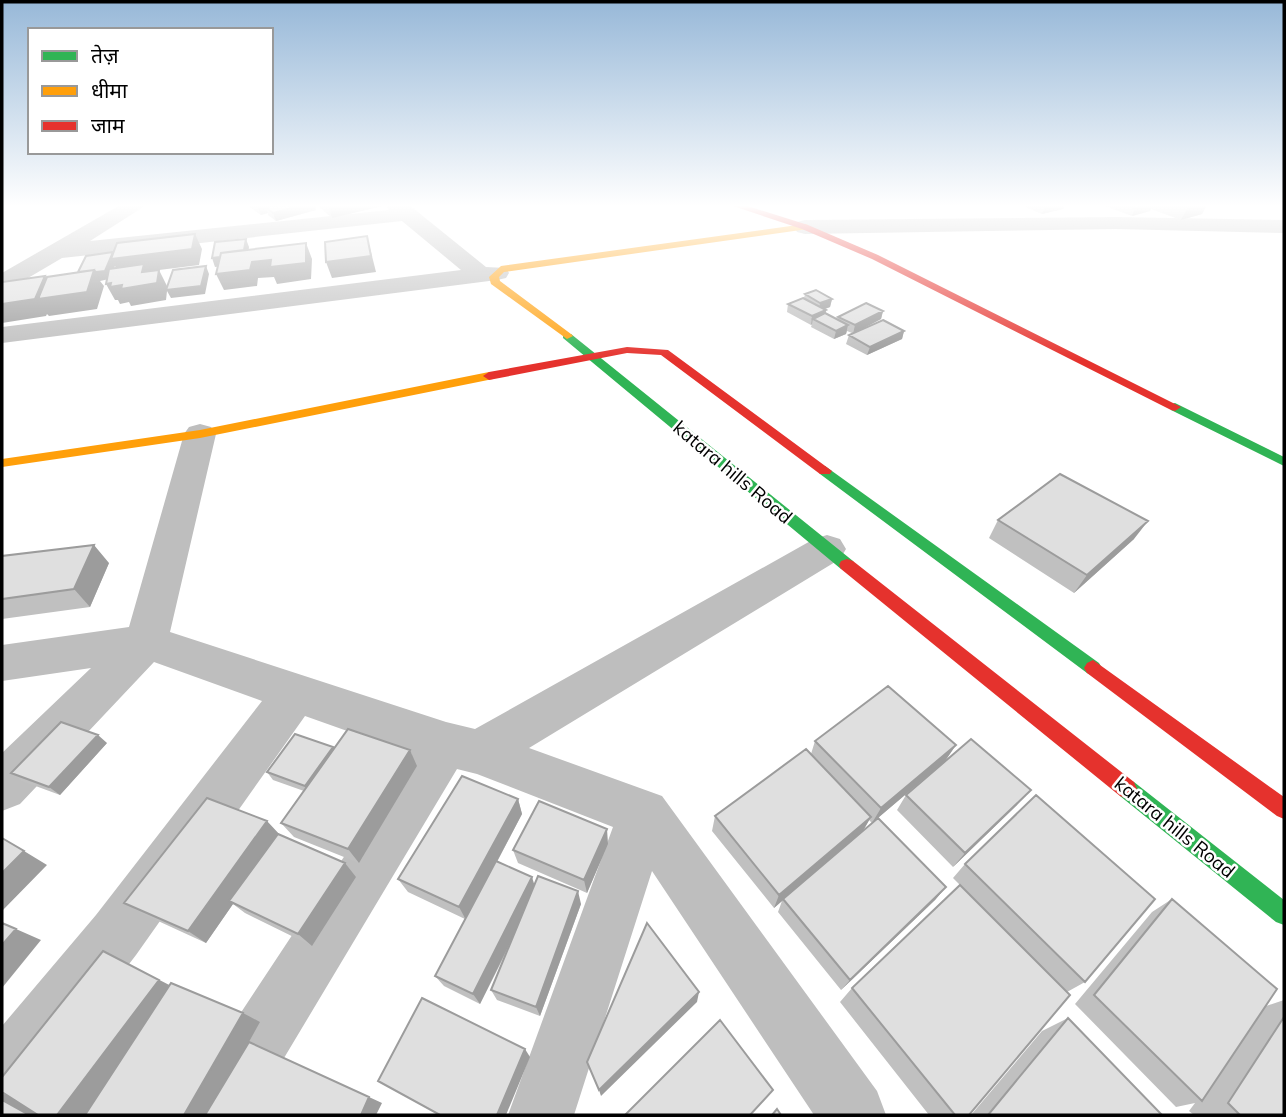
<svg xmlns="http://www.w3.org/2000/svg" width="1286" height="1117" viewBox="0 0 1286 1117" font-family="Mulish,'Noto Sans Devanagari',sans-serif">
	<rect width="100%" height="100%" fill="#fff"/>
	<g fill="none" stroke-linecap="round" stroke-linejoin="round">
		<path fill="#bebebe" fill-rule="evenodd" d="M122 204H148L90 241 389 210 385 204H408L486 267 506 268 509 273 506 278 497 280 2 343V327L461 270 402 221 62 258 11 288 2 290V273Z
			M1116 217 1284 220V233L1116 229 805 234 797 232 794 227 797 222 805 220Z
			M200 424 211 427 216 434 170 632 446 722 475 729 814 539 827 535 840 539 846 549 840 559 529 748 662 796 877 1091 886 1115H814L652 871 574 1115H508L613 827 477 774 457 769 284 1058 253 1115H184L193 1091 240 1014 412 754 305 716 136 955 25 1099 2 1108V1026L96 915 262 701 154 662 20 804 2 811V753L91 668 2 681V645L129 627 184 434 189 427Z"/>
		<path fill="#30b455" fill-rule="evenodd" d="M563 334H571L853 561 855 565 853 569H841L563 338Z
			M1175 403 1284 457V466L1171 410V404Z
			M825 466 1099 663 1102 668 1099 673 1093 676 1087 673 820 474 818 471Z
			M1127 779 1134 782 1284 900V925L1276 922 1120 796 1117 789 1120 782Z"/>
		<path fill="#ff9f0a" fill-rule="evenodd" d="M805 224 808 225V229L504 272 499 277 500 281 571 334 573 336 567 339 491 284 489 277 501 266Z
			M489 372 495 376 493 379 200 438 2 467V459L200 430Z"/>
		<path fill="#e5322d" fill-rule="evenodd" d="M727 204H741L808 225 878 255 1181 407 1175 411 1171 410 872 259 802 229Z
			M627 347 668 350 832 471 830 474H820L661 355 627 353 489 380 483 376 489 372Z
			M847 559 853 561 1134 782 1137 789 1134 796 1127 799 1120 796 841 569 839 565 841 561Z
			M1093 660 1284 797V819L1277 816 1087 673 1084 668 1087 663Z"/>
	</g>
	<path fill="#c0c0c0" d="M247 204H381L382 206 332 218 319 207 318 204 315 205 316 210 276 221 268 215V213L261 215 248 206Z
		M1065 204 1063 209 1042 214 1021 205Z
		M1101 204H1207L1202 214 1181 220 1151 209 1150 211 1132 216 1110 208 1111 206 1108 207Z
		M805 294 832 299 830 307 825 309 826 310 825 314 837 319 838 317 883 311 881 319 858 331H904L902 339 867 355 846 344 849 335 852 333 847 331 846 334 834 339 811 327 812 324 811 325 787 312 788 304 804 298Z
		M998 520 1134 539 1074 593 989 538Z
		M2 556 109 563 90 607 2 619Z
		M815 741 956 745 945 761 872 823 869 820 863 830 946 887 935 900 841 990 778 912 782 901 774 908 712 831 715 816 811 754Z
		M107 743 60 795 22 781 11 773Z
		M333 747 417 766 359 863 294 837 281 823 304 791 273 780 267 772Z
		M906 795 1017 805 953 867 897 810Z
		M518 799 522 814 497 862 534 884 581 904 540 1016 497 1000 491 990 508 949 480 1004 444 986 435 976 465 919 408 892 398 879Z
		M279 834 356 877 312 946 245 913 233 904 206 943 145 915 124 903Z
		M608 844 587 893 518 863 513 850Z
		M965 864 1085 982 1067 992 969 1115H929L840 1002 852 988 960 885 953 878Z
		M1172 899 1266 1006 1284 1000V1115H1194L1189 1111 1195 1103 1176 1107 1075 1004 1152 912Z
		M1068 1018 1162 1115H971L1042 1031Z"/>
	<path fill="#9c9c9c" d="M267 204H296L266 207 268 213 261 215 258 207Z
		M307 204H318L315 205 316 210 276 221 273 213Z
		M328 204H381L382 206 332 218Z
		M1054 204H1065L1063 209 1042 214 1045 207Z
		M1149 204H1153L1150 211 1132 216 1135 209Z
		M1192 204H1207L1202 214 1181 220 1189 205Z
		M195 234 202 249 199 265 159 270 167 286 206 266 209 274 205 294 171 298 167 291 166 300 131 306 129 302 120 304 118 300H115L106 284 120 276 115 266 109 279 100 281 104 286 97 309 49 316 47 314 46 316 2 323V304L45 276 56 293 94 270 113 252 116 259Z
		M367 236 376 272 332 278 326 262Z
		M246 239 249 247 247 263 215 267 212 258Z
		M306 243 312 259 311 279 277 284 274 277 258 278 257 286 224 290 216 274 252 262 271 260Z
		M832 299 830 307 819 311 820 303Z
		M826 310 825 318 813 319 812 324 811 325 812 316Z
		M883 311 881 319 853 334 855 325Z
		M848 325 846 334 834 339 836 331Z
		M904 331 902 339 867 355 870 347Z
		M1148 521 1134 539 1074 593 1087 575Z
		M94 545 109 563 90 607 74 589Z
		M98 735 107 743 60 795 49 787Z
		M956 745 945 761 872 823 881 808Z
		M410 750 417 766 359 863 348 849Z
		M1031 790 1017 805 953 867 965 853Z
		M518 799 522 814 466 920 459 907Z
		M871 817 863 831 774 908 779 895Z
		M267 821 281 836 229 901 233 904 206 943 188 931Z
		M607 829 608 844 587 893 584 880Z
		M24 851 47 865 2 911V873Z
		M345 863 356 877 312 946 298 934Z
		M532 877 536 890 480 1004 473 994Z
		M946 887 935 900 841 990 850 980Z
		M578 891 581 904 540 1016 536 1007Z
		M16 929 41 940 2 988V945Z
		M103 951 179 990 87 1115H57Z
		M699 992 697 1002 601 1096 599 1090Z
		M243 1013 260 1022 208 1115H184Z
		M525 1049 530 1057 506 1115H497Z
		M2 1094 17 1097 49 1115H29L2 1100Z
		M369 1097 382 1103 376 1115H361Z"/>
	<path fill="#dfdfdf" stroke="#9c9c9c" stroke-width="2" d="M254 204H267L258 207Z
		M277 204H307L273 213 266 207Z
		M1040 204H1054L1045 207Z
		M1125 204H1149L1135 209Z
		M195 234 192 249 111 259 117 243Z
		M367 236 371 256 326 262 325 242Z
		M246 239 244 250 221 253 220 257 212 258 215 242Z
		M306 243V263L270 267 271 260 252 262 250 270 216 274 221 253Z
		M113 252 105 271 96 272 94 270 78 272 86 256Z
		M144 264 142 272 159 270 157 283 121 289 122 285 110 287 111 283 106 284 109 269Z
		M206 266 201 286 166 290 173 270Z
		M94 270 87 292 38 299 47 277Z
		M45 276 35 299 2 304V282Z
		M816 290 832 299 820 303 805 294Z
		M803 298 826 310 812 316 788 304Z
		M866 303 883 311 855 325 838 317Z
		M825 313 848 325 836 331 813 319Z
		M883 320 904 331 870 347 849 335Z
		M1060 474 1148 521 1087 575 998 520Z
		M94 545 74 589 2 599V556Z
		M888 686 956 745 881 808 815 741Z
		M61 722 98 735 49 787 11 773Z
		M348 729 410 750 348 849 281 823Z
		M295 734 333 747 305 786 267 772Z
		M971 739 1031 790 965 853 906 795Z
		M806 749 871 817 779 895 715 816Z
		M462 776 518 799 459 907 398 879Z
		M1036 795 1155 899 1085 982 965 864Z
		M207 798 267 821 188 931 124 903Z
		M539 801 607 829 584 880 513 850Z
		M878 818 946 887 850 980 783 899Z
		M278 834 345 863 298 934 229 901Z
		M2 838 24 851 2 873Z
		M496 861 532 877 473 994 435 976Z
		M538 876 578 891 536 1007 491 990Z
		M960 885 1070 995 969 1115H955L852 988Z
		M1172 899 1277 989 1202 1101 1094 995Z
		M2 923 16 929 2 945Z
		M647 923 699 992 599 1090 587 1062Z
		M103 951 159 980 57 1115H38L2 1092V1077Z
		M171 983 243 1013 184 1115H85Z
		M422 998 525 1049 497 1115H440L378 1081Z
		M1284 1017V1115H1240L1228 1103Z
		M1068 1018 1162 1115H988Z
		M720 1020 773 1090 750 1115H625Z
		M249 1042 369 1097 361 1115H205Z
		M2 1100 29 1115H2Z
		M777 1109 781 1115H772Z"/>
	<linearGradient id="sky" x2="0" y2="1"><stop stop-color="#97b8d8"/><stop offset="0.57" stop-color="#fff"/><stop offset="1" stop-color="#fff" stop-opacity="0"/></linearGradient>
	<rect width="1286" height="361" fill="url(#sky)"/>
	<g text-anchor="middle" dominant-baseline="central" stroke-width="5" stroke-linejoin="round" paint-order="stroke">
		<g font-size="19" fill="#000" stroke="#fff">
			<text transform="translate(733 472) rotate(40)">katara hills Road</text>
			<text transform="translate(1175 827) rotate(39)">katara hills Road</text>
		</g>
	</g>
	<rect width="1286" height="1117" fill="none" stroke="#000000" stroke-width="7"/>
	<rect x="28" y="28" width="245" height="126" fill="#ffffff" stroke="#999999" stroke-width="2"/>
	<rect x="42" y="51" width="35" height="10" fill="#30b455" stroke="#999999" stroke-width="2"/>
	<text x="91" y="63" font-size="21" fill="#000000">तेज़</text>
	<rect x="42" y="86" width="35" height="10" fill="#ff9f0a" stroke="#999999" stroke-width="2"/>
	<text x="91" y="98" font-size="21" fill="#000000">धीमा</text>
	<rect x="42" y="121" width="35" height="10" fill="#e5322d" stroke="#999999" stroke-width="2"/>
	<text x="91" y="133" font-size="21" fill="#000000">जाम</text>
</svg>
